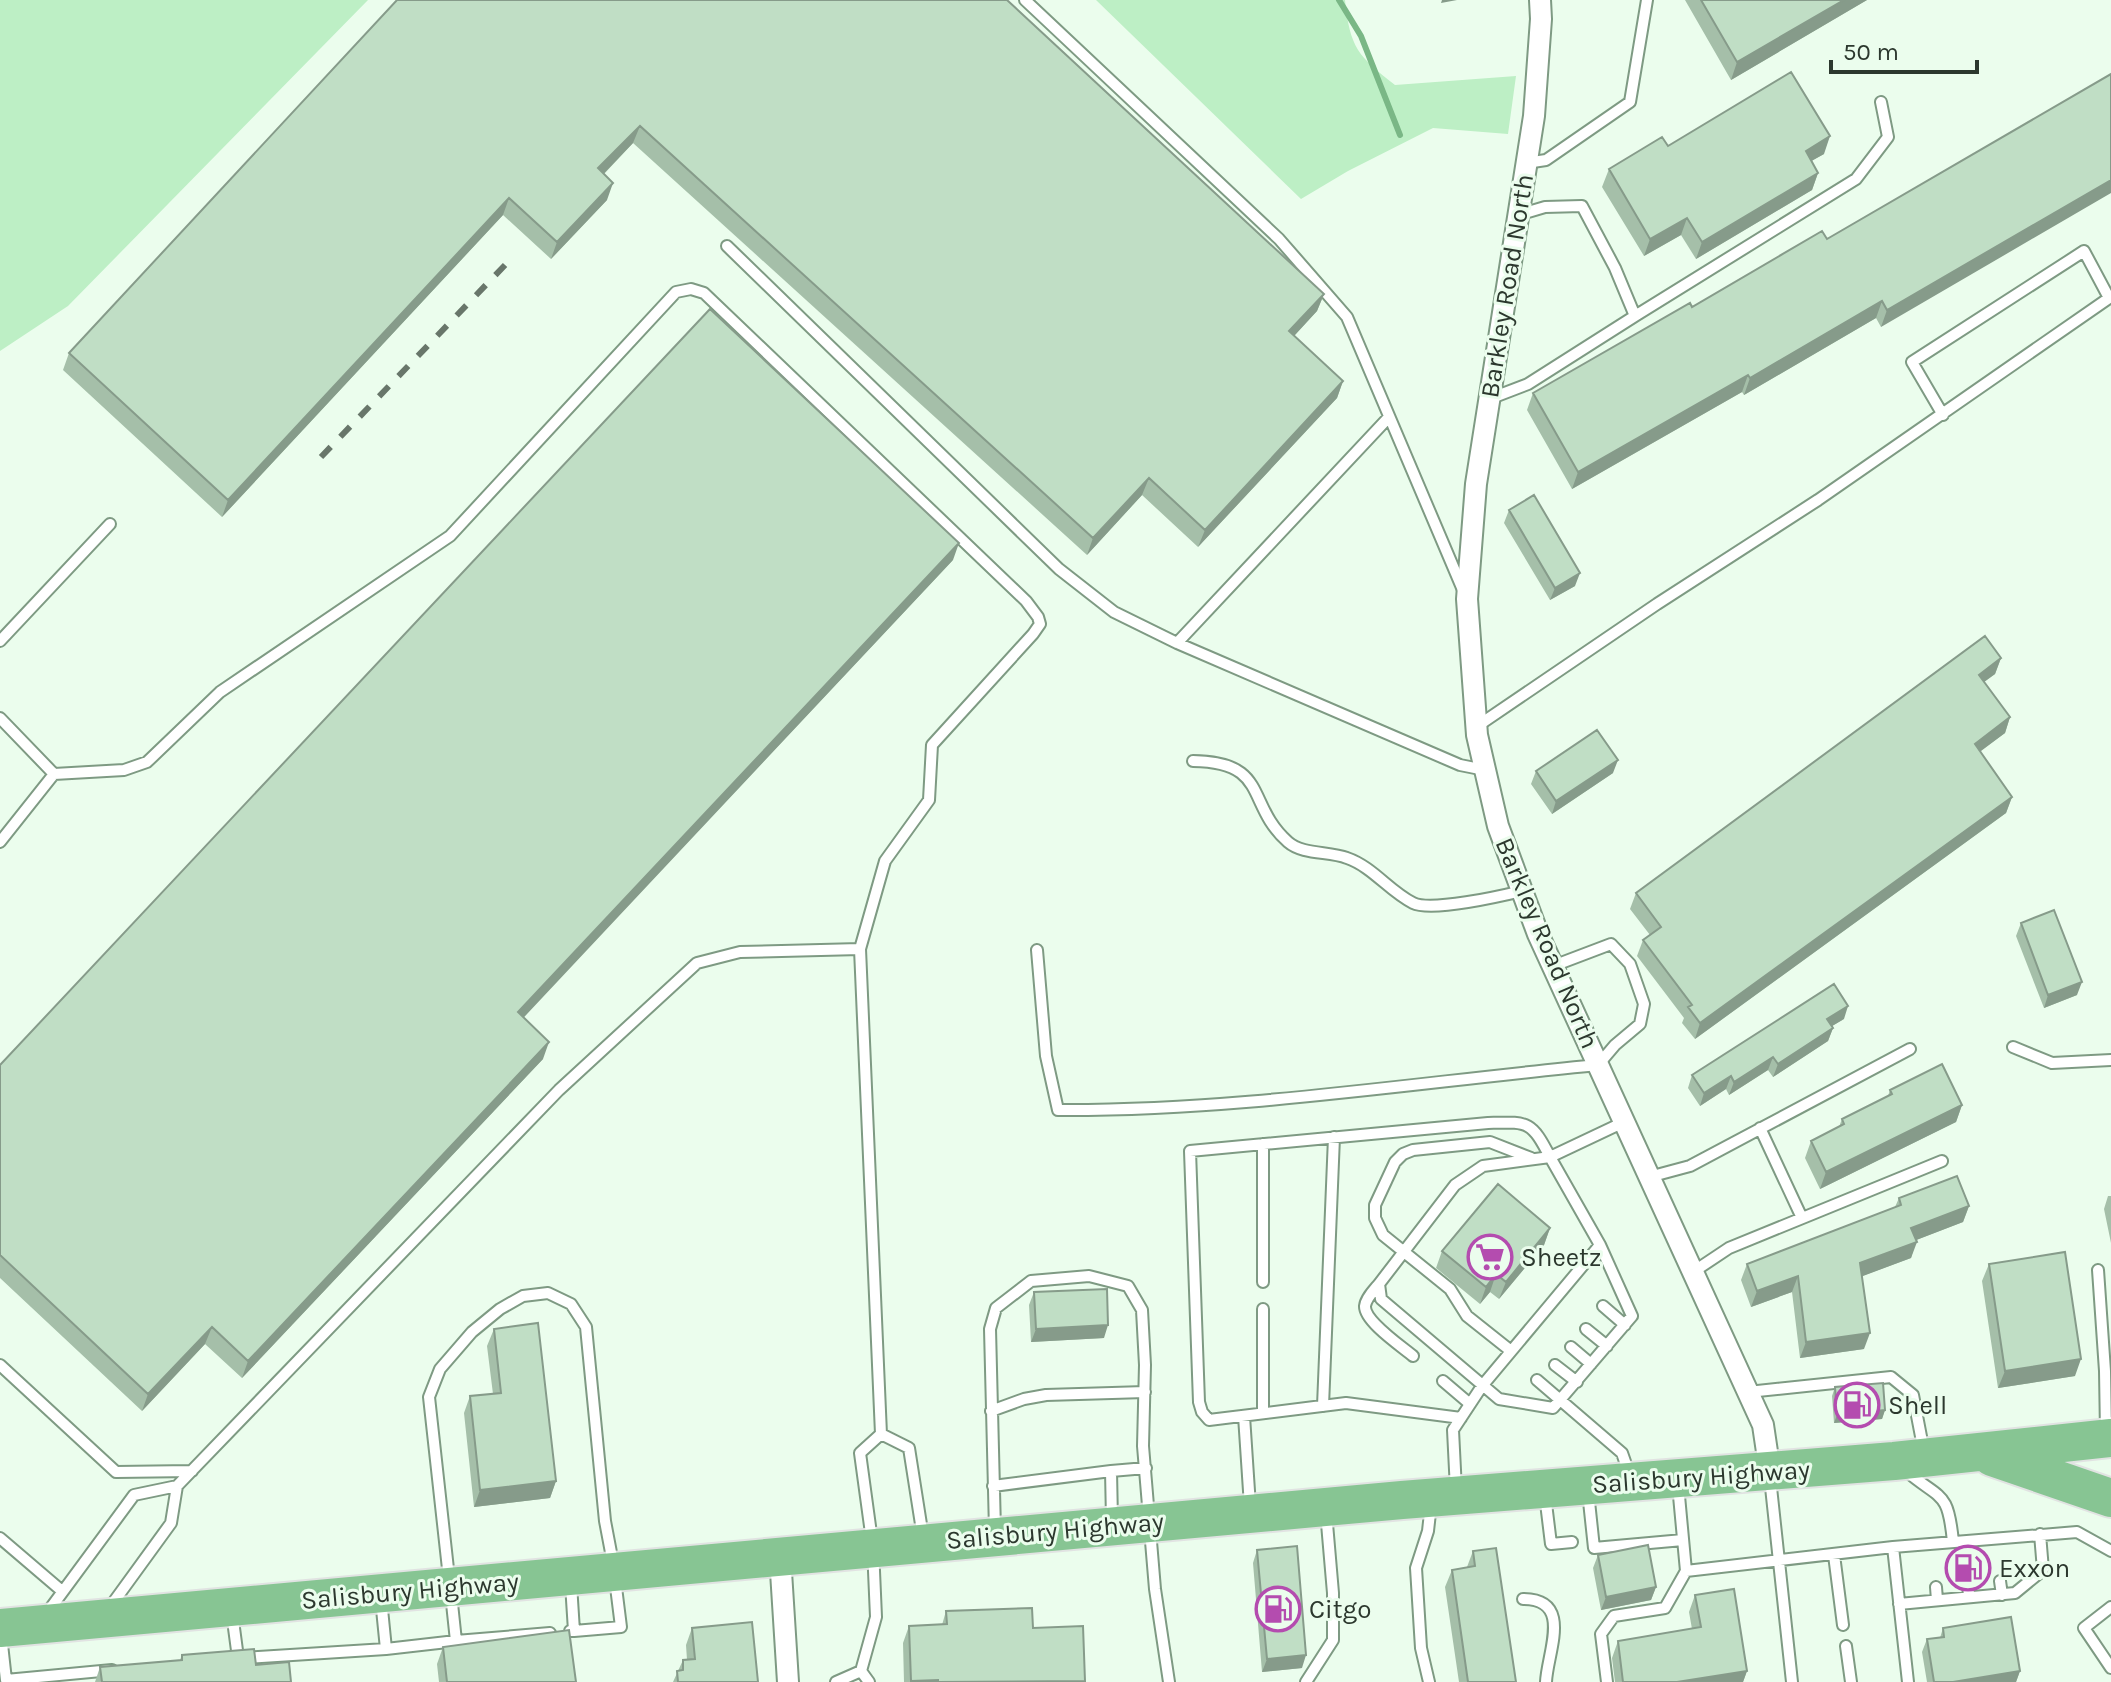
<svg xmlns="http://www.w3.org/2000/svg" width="2111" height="1682" viewBox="0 0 2111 1682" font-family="Karla,sans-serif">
	<rect width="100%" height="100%" fill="#ebfded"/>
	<path fill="#bdefc5" d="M0 0H368L68 306 0 351Z
		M1096 0H1345C1350 48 1358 56 1395 85L1516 76 1508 134 1433 128 1348 171 1301 199Z"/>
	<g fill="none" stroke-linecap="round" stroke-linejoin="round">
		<path stroke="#7ab786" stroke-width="6" d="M1339 0 1361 36 1400 135"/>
		<g stroke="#7e9a83" stroke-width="14">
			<path id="lane" d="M1025 0 1279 239 1347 317 1463 590
				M1526 163 1546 160 1630 102 1647 0
				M727 246 1059 569 1114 612 1177 643 1460 765 1485 770
				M1635 316 1856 179 1888 137 1881 102
				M1489 399 1528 384 1635 316 1615 268 1582 206 1545 207 1518 215
				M0 641 110 524
				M1177 643 1389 417
				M0 718 54 774 0 842
				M1476 727 1657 604 1818 500 2109 298 2084 251 1912 362 1943 415
				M1193 761C1270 762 1245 804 1288 842 1303 855 1329 851 1347 858 1373 867 1389 891 1413 903 1431 912 1501 896 1522 891
				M54 774 124 770 147 762 220 692 450 536 676 292 691 289 704 293 1026 601 1038 617 1040 624 1033 634 932 745 929 800 885 861 860 949
				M1037 950 1046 1056 1058 1110C1238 1111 1419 1082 1598 1065L1615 1045 1640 1024 1644 1004 1630 964 1611 944 1553 966
				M2013 1047 2052 1063 2111 1060
				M1760 1128 1802 1218
				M1649 1177 1690 1166 1910 1049
				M2098 1270 2105 1371 2106 1433
				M1693 1272 1729 1248 1942 1161
				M1263 1282V1144
				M1379 1284C1374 1290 1366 1298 1365 1306 1364 1321 1401 1346 1413 1356
				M1603 1306 1625 1325
				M1263 1309V1413
				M1586 1329 1607 1346
				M1571 1347 1591 1364
				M1511 1351 1467 1316 1450 1289 1383 1235 1375 1218V1205L1395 1162 1403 1154 1413 1150 1490 1142 1531 1158
				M0 1365 116 1472 192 1471
				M1555 1365 1577 1382
				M1537 1380 1622 1453 1629 1473
				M1443 1381 1470 1404
				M1748 1392 1891 1377 1913 1395 1924 1452
				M1323 1406 1334 1137
				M991 1411 1024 1399 1046 1395 1145 1392
				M1244 1416 1250 1506
				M1461 1418 1346 1403 1209 1420 1202 1412 1199 1402 1190 1151 1488 1123C1528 1122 1531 1120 1550 1157L1483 1166 1455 1185 1379 1284 1381 1299 1499 1399 1553 1408 1632 1316 1600 1245
				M1905 1470C1941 1501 1948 1489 1953 1542
				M1111 1471 1146 1468
				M1770 1478 1792 1682
				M1678 1485 1686 1571 1893 1547
				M177 1486 559 1090 697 963 740 952 860 949 881 1434
				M993 1486 1111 1471 1112 1520
				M1456 1490 1453 1430 1482 1386 1600 1245 1550 1157 1624 1122
				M1588 1492 1594 1548 1683 1540
				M1545 1495 1551 1544 1572 1542
				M995 1530 990 1329 996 1308 1031 1281 1089 1276 1128 1286 1142 1310 1145 1365 1143 1446 1155 1589 1169 1682
				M0 1538 62 1591
				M1834 1555 1843 1625
				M449 1578 429 1397 440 1369 472 1332 500 1309 523 1296 548 1293 571 1304 586 1327 605 1521 613 1563
				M2000 1581 2002 1595
				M1968 1584 1969 1597
				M1936 1587 1937 1600
				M1523 1599C1574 1599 1547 1653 1546 1682
				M1899 1604 2015 1593 2043 1570 2040 1534
				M2111 1607 2084 1628 2111 1668
				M47 1613 134 1495 177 1486 171 1523 110 1607
				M232 1613 238 1658
				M570 1631H574L571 1584
				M574 1631 621 1627 615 1579
				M1 1635 6 1680 112 1670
				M456 1641 550 1633
				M1846 1646 1851 1682
				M386 1649 456 1641 451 1594
				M244 1658 386 1649 381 1599
				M861 1671 869 1682
				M836 1682 861 1671 876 1617 873 1548 860 1453 881 1434 909 1448 923 1537
				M1306 1682 1333 1640V1593L1326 1512
				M1429 1682 1421 1648 1416 1568 1428 1531 1431 1504
				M1607 1682 1601 1634 1614 1616 1665 1608 1686 1571
				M1908 1682 1893 1547 2077 1532 2111 1551"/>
		</g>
		<g stroke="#7e9a83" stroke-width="24">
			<path id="street" d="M1540 0 1541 19 1534 116 1476 484 1467 599 1477 735 1498 826 1538 934 1763 1425 1770 1472
				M780 1556 788 1682"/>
		</g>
		<g stroke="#e1e3e2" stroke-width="42">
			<path id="highway" d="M1992 1457 2111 1498
				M0 1628 1402 1500 1894 1461 2111 1438"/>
		</g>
		<use href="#lane" stroke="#fff" stroke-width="10"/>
		<use href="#street" stroke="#fff" stroke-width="20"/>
		<use href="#highway" stroke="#87c593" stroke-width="38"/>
		<path stroke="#68766a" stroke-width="6" stroke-dasharray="14 14" stroke-linecap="butt" d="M321 457 506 264"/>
	</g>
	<path fill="#a5bfa9" d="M397 0 1324 294 1317 311 1294 336 1343 381 1337 398 1198 547 1142 495 1087 555 633 143 604 174 607 200 551 259 503 215 222 517 63 370 69 353Z
		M1685 0H1867L1731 80Z
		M2111 74 1881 327 1876 318 1744 395 1742 392 1572 489 1527 410 1533 393 1692 307 1827 239Z
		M1668 146 1824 154 1811 161 1818 173 1812 190 1696 259 1681 235 1644 256 1602 187 1609 169Z
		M1509 510 1575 586 1550 600 1504 523Z
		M953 560 523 1017 543 1059 242 1378 205 1344 142 1411 0 1278V1065Z
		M2001 658 1995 674 1984 682 2010 717 2005 733 1980 751 2012 797 2006 813 1695 1039 1682 1023 1684 1018 1637 956 1643 940 1650 935 1630 909 1636 893Z
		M1536 771 1613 773 1552 814 1531 784Z
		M2021 923 2077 995 2044 1008 2016 936Z
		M1844 1019 1832 1026 1833 1028 1828 1041 1773 1077 1768 1070 1729 1095 1726 1089 1700 1106 1688 1088 1692 1075Z
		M1890 1090 1962 1105 1956 1122 1820 1189 1805 1158 1811 1141 1839 1127 1842 1119 1888 1096Z
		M2108 1196H2111V1243L2104 1209Z
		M1899 1198 1969 1206 1963 1222 1916 1240 1911 1258 1862 1276 1864 1349 1800 1358 1792 1292 1751 1307 1741 1280 1747 1264 1895 1207Z
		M1550 1228 1544 1245 1499 1299 1490 1292 1480 1304 1436 1268 1442 1251Z
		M1989 1264 2075 1376 1998 1388 1982 1281Z
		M1034 1292 1104 1338 1031 1342 1029 1305Z
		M494 1329 556 1481 550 1498 474 1507 464 1413 470 1396 493 1394 487 1346Z
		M1835 1387 1885 1410 1882 1419 1834 1423 1832 1396Z
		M1257 1550 1302 1668 1262 1672 1253 1563Z
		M1473 1551 1516 1682H1459L1445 1587 1452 1570 1467 1567Z
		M1598 1555 1656 1587 1651 1600 1601 1610 1593 1568Z
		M1695 1595 1747 1671 1743 1682H1615L1612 1658 1618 1641 1692 1629 1689 1612Z
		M946 1611 1033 1628 1085 1682H904L903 1643 909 1626 942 1625Z
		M692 1628 758 1682H673L683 1660H687L686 1645Z
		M1943 1628 2020 1671 2016 1682H1927L1922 1652 1927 1639 1940 1638Z
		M443 1647 576 1682H439L437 1664Z
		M182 1655 256 1665 291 1682H95L100 1667 180 1660Z"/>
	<path fill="#869b8a" d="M1442 0H1457L1441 3Z
		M1844 0H1867L1731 80 1737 62Z
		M640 126 633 143 592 186 598 168Z
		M1830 136 1824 154 1799 168 1806 151Z
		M1818 173 1812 190 1696 259 1702 242Z
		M2111 180V193L1881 327 1887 310Z
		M613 183 607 200 551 259 557 242Z
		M509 198 503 215 222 517 228 500Z
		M1687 218 1681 235 1644 256 1650 239Z
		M1324 294 1317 311 1283 348 1289 331Z
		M1882 301 1876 318 1744 395 1750 378Z
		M1748 375 1742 392 1572 489 1578 472Z
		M1343 381 1337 398 1198 547 1205 530Z
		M1149 478 1142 495 1087 555 1093 538Z
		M959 543 953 560 512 1030 518 1012Z
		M1580 573 1575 586 1550 600 1555 588Z
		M2001 658 1995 674 1973 690 1979 675Z
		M2010 717 2005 733 1969 760 1975 744Z
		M1618 760 1613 773 1552 814 1556 801Z
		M2012 797 2006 813 1695 1039 1700 1023Z
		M2082 982 2077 995 2044 1008 2048 995Z
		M1848 1006 1844 1019 1822 1032 1827 1019Z
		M1833 1028 1828 1041 1773 1077 1778 1064Z
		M549 1042 543 1059 242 1378 248 1361Z
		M1773 1057 1768 1070 1729 1095 1734 1082Z
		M1731 1076 1726 1089 1700 1106 1704 1093Z
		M1962 1105 1956 1122 1820 1189 1826 1172Z
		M1969 1206 1963 1222 1906 1244 1911 1228Z
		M1550 1228 1544 1245 1499 1299 1506 1282Z
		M1917 1242 1911 1258 1855 1279 1860 1263Z
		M1496 1274 1490 1292 1480 1304 1486 1287Z
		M1798 1276 1792 1292 1751 1307 1757 1291Z
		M1108 1325 1104 1338 1031 1342 1036 1329Z
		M212 1327 205 1344 142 1411 148 1394Z
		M1870 1333 1864 1349 1800 1358 1806 1342Z
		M2081 1359 2075 1376 1998 1388 2005 1371Z
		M1885 1410 1882 1419 1834 1423 1837 1415Z
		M556 1481 550 1498 474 1507 480 1490Z
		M1656 1587 1651 1600 1601 1610 1606 1597Z
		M1306 1655 1302 1668 1262 1672 1267 1659Z
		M1747 1671 1743 1682H1677Z
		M2020 1671 2016 1682H1953Z
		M938 1680 937 1682H910L911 1681Z"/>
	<path fill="#c0dec5" stroke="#869b8a" stroke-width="2" d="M397 0H1007L1324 294 1289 331 1343 381 1205 530 1149 478 1093 538 640 126 598 168 613 183 557 242 509 198 228 500 69 353Z
		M1701 0H1844L1737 62Z
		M1791 72 1830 136 1806 151 1818 173 1702 242 1687 218 1650 239 1609 169 1662 137 1668 146Z
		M2111 74V180L1887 310 1882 301 1750 378 1748 375 1578 472 1533 393 1690 303 1692 307 1822 231 1827 239Z
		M710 309 959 543 518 1012 549 1042 248 1361 212 1327 148 1394 0 1255V1065Z
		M1534 495 1580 573 1555 588 1509 510Z
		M1985 636 2001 658 1979 675 2010 717 1975 744 2012 797 1700 1023 1688 1007 1692 1005 1643 940 1661 927 1636 893Z
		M1597 730 1618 760 1556 801 1536 771Z
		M2054 910 2082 982 2048 995 2021 923Z
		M1834 984 1848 1006 1827 1019 1833 1028 1778 1064 1773 1057 1734 1082 1731 1076 1704 1093 1692 1075Z
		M1942 1064 1962 1105 1826 1172 1811 1141 1844 1124 1842 1119 1892 1094 1890 1090Z
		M1957 1176 1969 1206 1911 1228 1917 1242 1860 1263 1870 1333 1806 1342 1798 1276 1757 1291 1747 1264 1901 1205 1899 1198Z
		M1498 1184 1550 1228 1506 1282 1496 1274 1486 1287 1442 1251Z
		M2065 1252 2081 1359 2005 1371 1989 1264Z
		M1107 1289 1108 1325 1036 1329 1034 1292Z
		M538 1323 556 1481 480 1490 470 1396 501 1393 494 1329Z
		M1883 1383 1885 1410 1837 1415 1835 1387Z
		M1648 1545 1656 1587 1606 1597 1598 1555Z
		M1297 1546 1306 1655 1267 1659 1257 1550Z
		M1496 1548 1516 1682H1468L1452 1570 1475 1566 1473 1551Z
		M1734 1589 1747 1671 1677 1682H1623L1618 1641 1701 1627 1695 1595Z
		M1032 1608 1033 1628 1083 1626 1085 1681 938 1682V1680L911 1681 909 1626 947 1624 946 1611Z
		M2011 1617 2020 1671 1953 1682H1934L1927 1639 1944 1637 1943 1628Z
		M752 1622 758 1682H678L677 1671 683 1670V1660L695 1659 692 1628Z
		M569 1630 576 1682H447L443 1647Z
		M254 1649 256 1665 289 1662 291 1682H102L100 1667 182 1660V1655Z"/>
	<defs>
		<g id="supermarket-ring" transform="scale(2.3)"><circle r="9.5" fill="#ebfded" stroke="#b44caf" stroke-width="1.5"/><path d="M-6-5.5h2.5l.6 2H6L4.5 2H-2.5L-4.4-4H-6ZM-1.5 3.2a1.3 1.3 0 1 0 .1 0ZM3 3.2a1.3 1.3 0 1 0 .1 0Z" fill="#b44caf"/></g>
		<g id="fuel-ring" transform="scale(2.3)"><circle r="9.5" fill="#ebfded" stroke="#b44caf" stroke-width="1.5"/><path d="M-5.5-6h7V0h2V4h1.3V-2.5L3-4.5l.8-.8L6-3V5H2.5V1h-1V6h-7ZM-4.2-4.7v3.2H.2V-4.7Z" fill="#b44caf"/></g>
	</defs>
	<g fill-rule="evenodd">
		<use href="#supermarket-ring" x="1490" y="1257"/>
		<use href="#fuel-ring" x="1857" y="1405"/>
		<use href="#fuel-ring" x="1968" y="1568"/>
		<use href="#fuel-ring" x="1278" y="1609"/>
	</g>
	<g text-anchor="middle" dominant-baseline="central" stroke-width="6" stroke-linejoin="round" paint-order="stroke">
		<g font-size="26" fill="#2c382e" stroke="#ebfded">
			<text transform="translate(1507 286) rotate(-81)">Barkley Road North</text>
			<text transform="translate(1547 943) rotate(67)">Barkley Road North</text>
			<text transform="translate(1701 1477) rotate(-4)">Salisbury Highway</text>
			<text transform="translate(1055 1531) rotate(-5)">Salisbury Highway</text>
			<text transform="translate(410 1591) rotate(-5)">Salisbury Highway</text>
		</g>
		<g font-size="26" fill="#2c382e" stroke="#ebfded" text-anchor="start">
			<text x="1521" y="1257">Sheetz</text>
			<text x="1888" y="1405">Shell</text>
			<text x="1999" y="1568">Exxon</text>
			<text x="1309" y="1609">Citgo</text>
		</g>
	</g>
	<path d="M1831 60v12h146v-12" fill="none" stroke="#2c382e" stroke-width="4"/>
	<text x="1843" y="60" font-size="24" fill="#2c382e" stroke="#ebfded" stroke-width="6" paint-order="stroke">50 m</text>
</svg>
